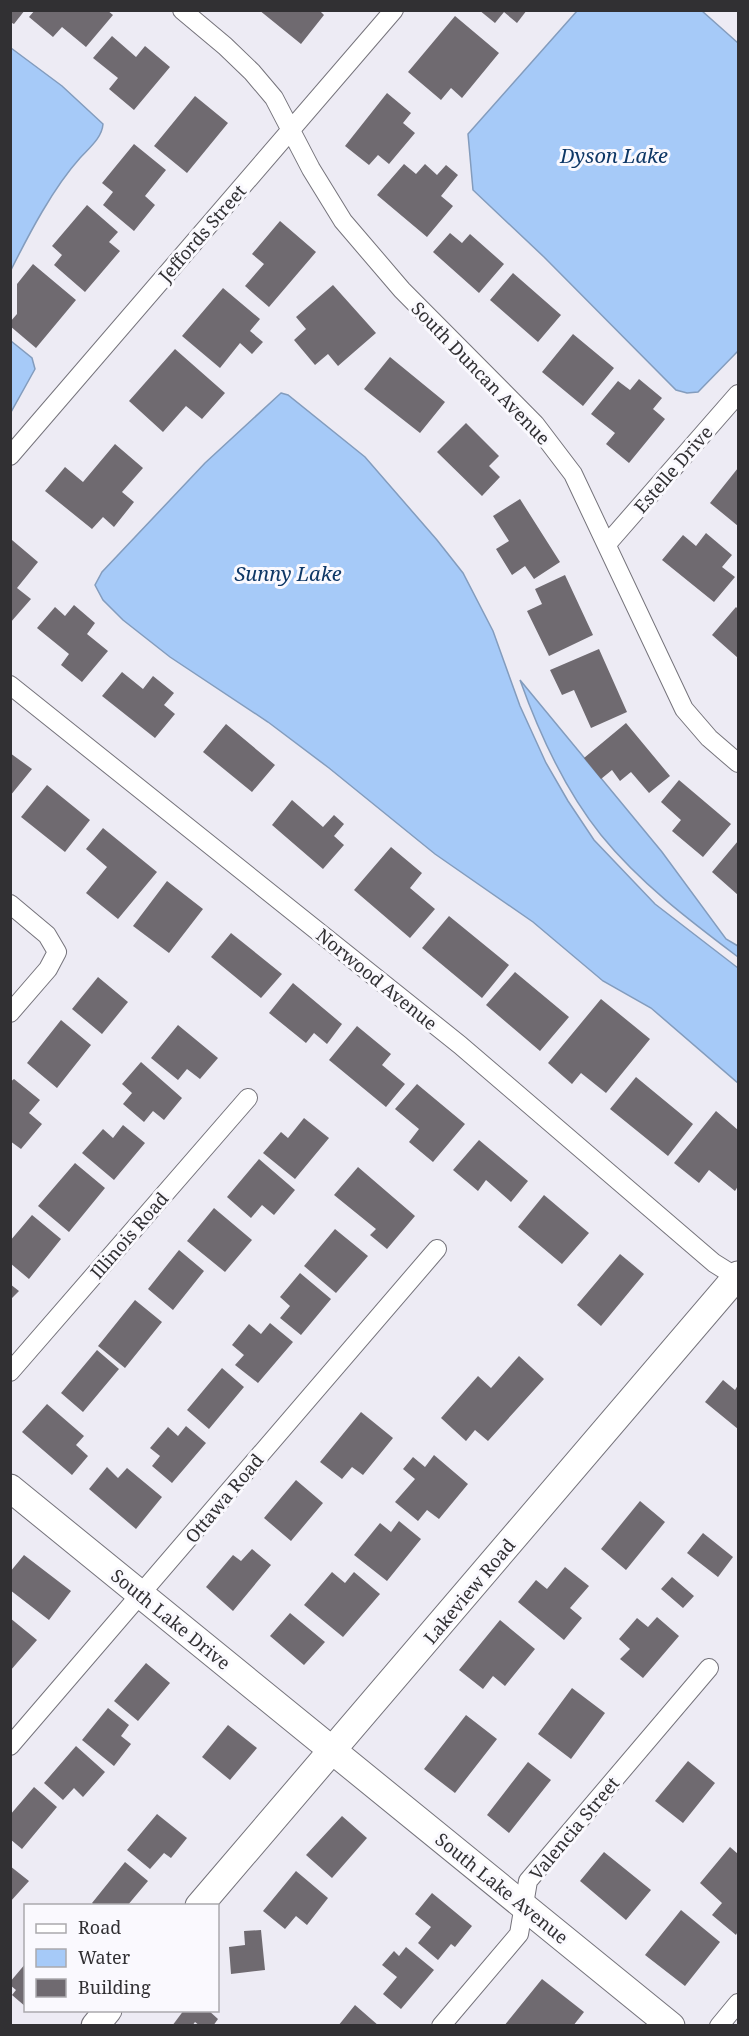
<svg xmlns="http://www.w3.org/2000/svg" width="749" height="2036" viewBox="0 0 749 2036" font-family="'Noto Serif',serif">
	<rect width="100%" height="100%" fill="#edebf4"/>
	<path fill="#a6caf8" stroke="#839cbd" stroke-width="1.5" d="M577 11H702L738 43V351L698 392 687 393 676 390 544 257 473 190 468 134Z
		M11 48 62 86 103 124C102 138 89 148 80 158 53 188 29 234 11 270Z
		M11 341 32 358 35 369 11 412Z
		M281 393 288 395 365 457 437 540 463 573 493 631 520 706 546 763 568 801 594 840 655 904 738 968V1083L651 1008 603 981 533 922 435 854 329 768 268 722 170 657 123 620 103 600 95 585 102 572 205 463Z
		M520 680 662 852 726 939 738 946V957C689 920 640 883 601 835 565 790 539 733 520 680Z"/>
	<path fill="#6f6a70" d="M10 10H25L14 24 10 22Z
		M35 10H107L113 15 86 47 62 27 53 37 29 17Z
		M259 10H319L324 15 301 44Z
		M479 10H527L517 23 504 12 495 23Z
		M455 16 499 53 462 98 451 88 441 100 408 72Z
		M112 36 136 57 145 46 170 67 134 110 109 89 118 78 93 58Z
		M387 93 411 113 403 123 415 133 389 164 378 155 369 165 345 146Z
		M195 96 228 123 187 173 154 146Z
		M134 144 166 170 145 196 155 205 134 231 103 205 113 192 102 183Z
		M404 164 416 174 425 164 437 175 446 165 458 175 441 196 453 206 427 237 377 195Z
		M87 205 118 232 109 242 120 251 85 292 54 265 62 255 52 246Z
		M280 221 316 252 269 307 245 286 264 264 252 254Z
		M450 233 462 243 470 234 504 264 479 293 433 252Z
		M33 264 76 300 36 348 10 326V322L17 314V284Z
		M513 273 561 315 538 342 490 300Z
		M333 285 376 333 338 366 328 354 315 365 294 340 306 329 296 317Z
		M223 288 260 319 250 331 263 342 252 354 240 343 220 368 182 336Z
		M573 334 614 368 583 406 542 372Z
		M175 349 225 393 202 419 186 406 163 432 129 401Z
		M390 357 445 402 420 433 364 389Z
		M639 379 662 398 653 409 665 419 629 463 606 444 615 433 591 414 618 381 630 390Z
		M466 423 499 456 489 466 500 477 482 496 437 452Z
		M115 444 143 468 122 492 134 502 114 527 103 517 92 529 45 491 65 467 83 482Z
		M738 468V526L710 503Z
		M520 499 560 562 534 579 525 566 512 575 496 549 509 541 493 516Z
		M706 533 732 555 722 567 735 577 714 602 662 560 683 535 696 546Z
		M12 540 38 562 17 588 31 599 10 623Z
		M565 575 593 635 549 656 527 611 542 604 535 589Z
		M74 605 95 623 87 634 108 651 82 682 61 665 69 654 37 628 55 607 65 616Z
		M736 607 738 609V658L712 635Z
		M599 649 627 712 591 728 574 690 562 695 550 670Z
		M122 672 143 689 153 676 174 693 164 705 175 714 155 738 102 696Z
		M626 723 670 776 649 793 631 772 620 781 612 770 601 779 584 758Z
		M226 724 275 765 252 792 203 752Z
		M10 753 32 769 10 796Z
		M679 780 731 824 703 857 672 831 681 820 661 802Z
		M47 785 90 820 65 852 21 817Z
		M292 800 323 827 334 815 344 824 334 836 344 845 323 869 272 825Z
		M103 828 157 872 118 919 86 893 107 867 86 849Z
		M738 841V895L712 872Z
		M391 847 422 873 410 888 435 909 410 938 354 890Z
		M167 881 203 909 169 953 133 926Z
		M449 916 509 965 482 998 422 948Z
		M231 933 282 974 261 998 211 957Z
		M515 972 569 1017 540 1051 486 1005Z
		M98 977 128 1002 102 1034 72 1009Z
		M293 983 342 1024 327 1044 314 1033 306 1043 269 1013Z
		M601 999 650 1039 606 1093 581 1073 572 1084 548 1063Z
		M61 1020 91 1045 57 1088 27 1063Z
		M178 1025 218 1058 200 1079 187 1069 178 1080 151 1058Z
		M357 1026 391 1054 382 1065 405 1084 386 1107 329 1060Z
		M141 1062 182 1098 164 1120 153 1111 144 1122 123 1104 132 1093 122 1084Z
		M636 1077 693 1124 668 1156 610 1109Z
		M14 1079 40 1100 29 1113 42 1124 21 1149 10 1141V1082Z
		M417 1084 465 1124 433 1162 409 1142 419 1129 395 1109Z
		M716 1111 738 1130V1186L735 1191 709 1170 699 1183 674 1163Z
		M304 1118 329 1138 295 1179 263 1153 281 1132 288 1138Z
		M123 1125 145 1143 114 1180 82 1153 103 1129 113 1138Z
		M479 1140 528 1181 511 1202 486 1180 478 1191 453 1170Z
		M259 1159 295 1190 274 1215 262 1205 251 1218 227 1197Z
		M75 1163 105 1188 69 1232 38 1206Z
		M358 1167 415 1216 387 1249 370 1235 376 1229 334 1195Z
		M544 1195 589 1233 562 1264 518 1227Z
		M214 1208 252 1240 225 1272 187 1241Z
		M32 1215 61 1239 29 1279 10 1263V1241Z
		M335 1229 368 1256 336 1293 304 1266Z
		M179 1250 204 1271 173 1310 148 1289Z
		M620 1254 644 1274 601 1326 577 1305Z
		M300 1273 331 1299 301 1335 280 1318 290 1306 280 1297Z
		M10 1284 19 1291 10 1300Z
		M135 1300 162 1322 125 1368 98 1346Z
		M270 1323 293 1342 258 1383 235 1365 244 1355 232 1345 249 1324 261 1334Z
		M97 1350 119 1369 83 1412 61 1393Z
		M519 1356 544 1379 488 1441 475 1430 466 1441 441 1418 478 1376 491 1388Z
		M222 1368 244 1387 209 1429 187 1410Z
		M723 1380 735 1390 738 1385V1429L705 1402Z
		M47 1404 84 1436 76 1445 88 1456 72 1475 22 1432Z
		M361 1412 393 1438 363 1475 352 1467 342 1479 320 1462Z
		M186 1426 206 1443 172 1483 152 1466 160 1456 150 1448 168 1427 178 1436Z
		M434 1455 468 1484 439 1519 427 1510 418 1521 395 1502 415 1479 403 1469 413 1457 425 1467Z
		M107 1467 118 1478 127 1468 162 1497 136 1529 89 1489Z
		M296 1480 323 1503 291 1541 264 1518Z
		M640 1501 665 1522 626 1570 601 1549Z
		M399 1521 421 1539 387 1581 354 1555 380 1523 391 1532Z
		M703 1533 733 1557 718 1577 687 1553Z
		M252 1549 271 1565 233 1611 206 1587 233 1555 241 1561Z
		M24 1555 71 1591 49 1620 10 1590V1572Z
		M565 1567 589 1586 570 1608 582 1618 564 1640 518 1602 536 1580 547 1589Z
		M332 1572 345 1583 354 1572 380 1594 343 1637 304 1605Z
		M672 1577 694 1596 683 1608 661 1589Z
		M290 1613 325 1642 304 1665 270 1636Z
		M657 1617 679 1636 643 1678 620 1659 630 1649 619 1639 637 1618 648 1627Z
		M10 1618 37 1640 10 1671Z
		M500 1620 535 1649 505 1686 493 1676 483 1689 459 1670Z
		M146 1663 170 1683 138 1721 114 1701Z
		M572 1688 605 1713 571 1759 538 1734Z
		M108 1708 129 1725 121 1736 131 1744 114 1766 82 1740Z
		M466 1715 497 1739 455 1793 424 1769Z
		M228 1725 257 1748 230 1780 202 1757Z
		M76 1746 105 1772 83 1797 74 1788 63 1800 44 1783Z
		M688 1761 715 1783 683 1823 655 1801Z
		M528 1762 551 1780 509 1833 487 1815Z
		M34 1787 57 1807 22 1849 10 1839V1815Z
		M157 1814 187 1838 171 1858 164 1853 150 1869 127 1850Z
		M342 1816 367 1838 332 1878 306 1855Z
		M730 1847 738 1854V1931L736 1935 712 1915 722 1903 700 1883Z
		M604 1852 651 1890 626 1920 580 1881Z
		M125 1862 148 1881 127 1906H95L92 1903Z
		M10 1866 29 1881 10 1902Z
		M296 1871 328 1898 307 1925 296 1916 285 1929 263 1911Z
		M432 1893 472 1926 455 1947 451 1944 438 1960 418 1943 431 1927 415 1914Z
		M681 1910 720 1942 685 1986 645 1955Z
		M261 1930 265 1970 231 1974 229 1947 245 1945 244 1931Z
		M406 1947 434 1970 401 2009 383 1994 397 1977 382 1965 394 1951 399 1956Z
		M26 1963V2007L12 1995 16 1990 10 1985V1982Z
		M542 1979 584 2012 573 2026H504Z
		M355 2005 379 2026H338Z
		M184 2010H208L218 2019 213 2026H200L195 2022 192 2026H172Z"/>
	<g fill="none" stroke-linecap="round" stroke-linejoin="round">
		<g stroke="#75737b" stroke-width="20">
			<path id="street" d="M182 10 225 46 252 72 274 98 311 169 343 221 402 290 535 424 573 474 684 709 709 738 738 763
				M10 456 394 10
				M607 544 738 394
				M10 685 460 1045 714 1263 738 1278
				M10 904 47 935 57 952 48 969 10 1013
				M10 1372 248 1098
				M10 1746 437 1249
				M441 2026 519 1934 528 1881 709 1668
				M719 2026 738 2003"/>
		</g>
		<g stroke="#75737b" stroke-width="29">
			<path id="secondary" d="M10 1488 671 2026
				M199 1906 738 1275
				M95 2026 108 2010"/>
		</g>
		<use href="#street" stroke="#fff" stroke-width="18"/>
		<use href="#secondary" stroke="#fff" stroke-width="27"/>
	</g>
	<g text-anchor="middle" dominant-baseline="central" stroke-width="6" stroke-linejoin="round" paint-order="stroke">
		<g font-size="18" fill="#313033" stroke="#faf9fe">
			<text transform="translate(202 233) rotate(-49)">Jeffords Street</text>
			<text transform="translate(481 373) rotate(46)">South Duncan Avenue</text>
			<text transform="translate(673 469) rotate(-49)">Estelle Drive</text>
			<text transform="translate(377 979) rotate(39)">Norwood Avenue</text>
			<text transform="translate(129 1235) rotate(-49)">Illinois Road</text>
			<text transform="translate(224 1498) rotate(-50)">Ottawa Road</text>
			<text transform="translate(469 1591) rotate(-50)">Lakeview Road</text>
			<text transform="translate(171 1619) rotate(39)">South Lake Drive</text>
			<text transform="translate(574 1828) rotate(-50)">Valencia Street</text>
			<text transform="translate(502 1888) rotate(39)">South Lake Avenue</text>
		</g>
		<g font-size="20" font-style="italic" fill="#0d3766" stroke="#faf9fe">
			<text x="614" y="155">Dyson Lake</text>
			<text x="288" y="573">Sunny Lake</text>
		</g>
	</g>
	<rect width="749" height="2036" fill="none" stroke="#313033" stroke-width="24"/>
	<rect x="24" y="1904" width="195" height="108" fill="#faf9fe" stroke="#aaa9ad" stroke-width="1.5"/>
	<rect x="36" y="1924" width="30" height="9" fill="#ffffff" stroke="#aaa9ad" stroke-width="1.5"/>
	<text x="78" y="1934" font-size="18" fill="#313033">Road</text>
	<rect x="36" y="1949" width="30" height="18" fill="#a6caf8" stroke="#aaa9ad" stroke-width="1.5"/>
	<text x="78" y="1964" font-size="18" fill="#313033">Water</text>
	<rect x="36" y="1979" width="30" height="18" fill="#6f6a70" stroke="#aaa9ad" stroke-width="1.5"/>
	<text x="78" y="1994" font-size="18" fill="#313033">Building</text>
</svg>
